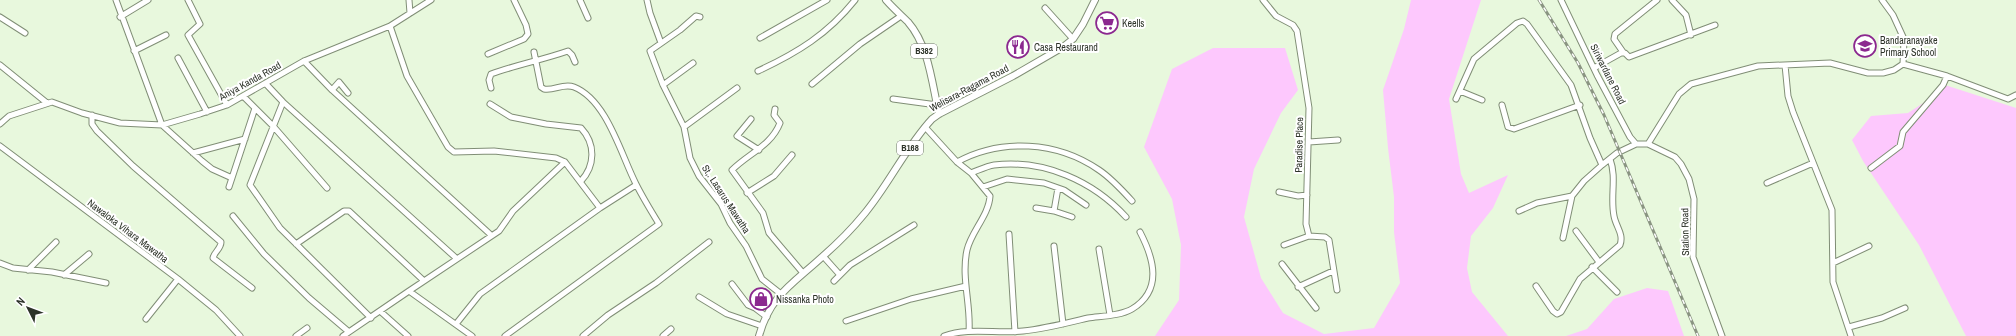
<svg xmlns="http://www.w3.org/2000/svg" width="2016" height="336" viewBox="0 0 2016 336" font-family="'Archivo Narrow',sans-serif">
	<rect width="100%" height="100%" fill="#e8f8dd"/>
	<path fill="#fdc8fd" d="M1411 0H1481L1449 99 1461 174 1469 193 1508 175 1493 208 1471 236 1467 268 1472 292 1508 336H1155L1179 300 1181 245 1172 199 1144 147 1172 69 1213 48H1285L1298 90 1281 113 1254 169 1244 217 1261 278 1283 313 1324 334 1374 328 1400 283 1394 232V197L1388 148 1383 90 1404 29Z
		M1945 85 2016 108V336H1966L1919 245 1863 161 1852 140 1871 116 1908 113 1940 92Z
		M1647 288 1668 291 1684 336H1566L1587 329 1614 299Z"/>
	<g fill="none" stroke-linecap="round" stroke-linejoin="round">
		<g stroke="#808e76" stroke-width="7">
			<path id="minor" d="M116 0 162 125 202 161 212 169 232 178
				M188 0 200 24 188 35 227 105
				M409 0 410 13
				M580 0 588 18
				M647 0 650 13 661 43
				M1263 0 1276 16 1293 25 1297 31 1309 108 1306 224 1309 236 1325 237 1329 240 1337 290
				M1561 0 1597 75 1630 137 1636 144H1648L1675 157 1681 164 1689 179 1694 199 1693 257 1722 336
				M1672 0 1686 15 1691 35
				M1882 0 1893 15 1904 39 1903 64 1947 76 2008 99 2016 95
				M1045 8 1073 39
				M0 17 25 33
				M120 17 148 0
				M700 17 696 16 680 30 650 51 663 85 684 127 690 158 699 176 721 204 730 223 746 246 762 279 781 294
				M390 26 407 76 448 147 454 152 494 151 556 158 565 162 600 208
				M760 38 827 0
				M134 51 166 35
				M1623 52 1614 39 1615 34 1657 0
				M488 54 524 39 528 34 526 25 514 0
				M178 58 207 112
				M304 61 332 90 491 235
				M0 65 47 103
				M1785 65 1788 96 1793 112 1832 210 1833 282 1851 336
				M1594 68 1621 53H1625L1629 57 1715 25
				M758 71C797 53 828 34 855 0
				M266 84 283 102 456 258
				M812 84 860 44 901 16
				M663 85 693 63
				M491 88 489 80 491 74C516 65 542 60 568 51L572 55 575 62
				M332 90 339 82 348 93
				M1460 91 1482 100
				M893 99 937 105
				M1456 99 1474 59 1517 23 1523 21 1527 24 1571 85 1590 138 1602 165
				M283 102 250 185 280 228 371 318
				M490 104 511 117 546 124 581 128C596 144 595 166 581 181
				M1502 105 1508 127 1514 129 1580 105
				M255 108 273 126 327 188
				M775 109 774 115 780 123C771 146 749 153 732 170L763 213 769 233 803 273
				M92 115V124L97 131 133 166 221 242C221 249 214 252 213 258L252 288
				M751 119 737 136 759 150
				M0 124 9 116 52 102 82 113 120 123 162 125 200 114 227 105 304 61 390 26 431 0
				M684 127 737 88
				M925 127 957 162 971 173 990 196C989 215 971 232 967 250 961 277 971 305 969 331
				M1309 142 1338 140
				M1648 144 1679 94 1691 84 1758 66 1830 63 1868 73H1883L1894 70 1903 64
				M0 146 178 279 216 310 240 336
				M193 153 245 139
				M957 162C1001 138 1057 141 1099 170 1111 178 1122 190 1132 201
				M1871 168 1900 146 1903 132 1943 85 1947 76
				M971 173C979 170 987 166 994 165 1044 159 1093 181 1126 217
				M1767 183 1813 163
				M229 187 255 108 243 96
				M983 187 1007 179 1044 183 1064 190 1086 205
				M1279 192 1298 196 1307 195
				M747 193 774 176 792 155
				M1036 208 1054 211 1072 217
				M1054 211 1058 188
				M1519 211 1537 203 1572 196 1584 181 1602 165 1617 153 1636 144
				M233 216 264 254 309 298 349 332
				M1576 231 1599 262
				M1009 234 1015 332
				M1563 238 1572 196
				M296 244 344 211H349L423 280
				M1284 245 1309 236
				M1054 246 1063 324
				M1099 249 1110 315
				M823 256 840 275
				M0 263 13 268 52 272 106 283
				M1833 263 1869 246
				M1282 264 1316 308
				M1592 267 1617 292
				M28 270 56 242
				M64 275 89 254
				M834 281 850 265 914 225
				M732 284 748 305 755 308 767 317
				M1536 286 1553 311 1557 314 1561 312 1580 279 1620 245C1624 234 1616 227 1614 216 1610 196 1617 178 1610 159
				M1298 287 1333 271
				M409 291 499 231 513 211 565 162
				M699 297 727 314 762 326
				M380 311 408 336
				M146 319 178 279
				M846 321 911 299 966 286
				M456 324 480 294 600 208 636 185
				M1849 327 1882 318 1905 308
				M296 336 307 328
				M343 336 409 291 472 336
				M505 336 659 224C651 211 643 198 636 184 621 155 607 100 574 87 563 83 554 91 544 89L541 87 534 52
				M583 336 608 315 656 283 709 242
				M663 336 671 329
				M944 336C969 327 997 334 1023 331 1044 329 1067 323 1088 318 1102 316 1120 316 1132 309 1163 290 1154 259 1140 232"/>
		</g>
		<g stroke="#808e76" stroke-width="8">
			<path id="major" d="M886 0C893 8 901 15 908 22 929 46 932 84 939 114
				M759 336C770 295 794 283 822 257 837 244 852 229 865 213 889 184 906 147 932 119L939 114 1013 76 1063 47 1073 39 1083 24 1095 0"/>
		</g>
		<use href="#minor" stroke="#fff" stroke-width="5"/>
		<use href="#major" stroke="#fff" stroke-width="6"/>
		<g stroke="#8a9482" stroke-width="3">
			<path id="rail" d="M1539 0 1578 63 1604 115 1698 336"/>
		</g>
		<use href="#rail" stroke="#fff" stroke-width="1.5" stroke-dasharray="4.5" stroke-linecap="butt"/>
	</g>
	<defs>
		<g id="supermarket-ring" transform="scale(1.15)"><circle r="9.5" fill="#fff" stroke="#8b288f" stroke-width="1.5"/><path d="M-6-5.5h2.5l.6 2H6L4.5 2H-2.5L-4.4-4H-6ZM-1.5 3.2a1.3 1.3 0 1 0 .1 0ZM3 3.2a1.3 1.3 0 1 0 .1 0Z" fill="#8b288f"/></g>
		<g id="school-ring" transform="scale(1.15)"><circle r="9.5" fill="#fff" stroke="#8b288f" stroke-width="1.5"/><path d="M0-5L7-2L0 1L-7-2ZM-4 1L0 2.5L4 1V4Q0 6-4 4Z" fill="#8b288f"/></g>
		<g id="restaurant-ring" transform="scale(1.15)"><circle r="9.5" fill="#fff" stroke="#8b288f" stroke-width="1.5"/><path d="M-5-6h1v4h1v-4h1v4h1v-4h1v5L-1.5 .5V6h-2V.5L-5-1ZM5-6V6H3V1.5H1.5Q1.5-4 5-6Z" fill="#8b288f"/></g>
		<g id="shop-ring" transform="scale(1.15)"><circle r="9.5" fill="#fff" stroke="#8b288f" stroke-width="1.5"/><path d="M-5-2.5h2.3a2.7 3.5 0 0 1 5.4 0H5L5.5 6h-11ZM-1.5-2.5h3a1.5 2.3 0 0 0-3 0Z" fill="#8b288f"/></g>
	</defs>
	<g fill-rule="evenodd">
		<use href="#supermarket-ring" x="1107" y="23"/>
		<use href="#school-ring" x="1865" y="46"/>
		<use href="#restaurant-ring" x="1018" y="47"/>
		<use href="#shop-ring" x="761" y="299"/>
	</g>
	<g text-anchor="middle" dominant-baseline="central" stroke-width="4" stroke-linejoin="round" paint-order="stroke">
		<g fill="#fff" stroke="#6c7069" stroke-width="1">
			<rect x="911" y="44" width="26" height="14" rx="3"/>
			<rect x="897" y="141" width="26" height="14" rx="3"/>
		</g>
		<g font-size="9" font-weight="bold" fill="#2d3329">
			<text x="924" y="51">B382</text>
			<text x="910" y="148">B168</text>
		</g>
		<g font-size="10" fill="#2d3329" stroke="#fff" text-anchor="start">
			<text x="1122" y="23">Keells</text>
			<text x="1880" y="40">Bandaranayake<tspan x="1880" dy="12">Primary School</tspan></text>
			<text x="1034" y="47">Casa Restaurand</text>
			<text x="776" y="299">Nissanka Photo</text>
		</g>
		<g font-size="10" fill="#2d3329" stroke="#fff">
			<text transform="translate(1608 74) rotate(63)">Siriwardane Road</text>
			<text transform="translate(250 81) rotate(-29)">Aniya Kanda Road</text>
			<text transform="translate(969 88) rotate(-28)">Welisara-Ragama Road</text>
			<text transform="translate(1299 145) rotate(-89)">Paradise Place</text>
			<text transform="translate(726 199) rotate(57)">St,. Lasarus Mawatha</text>
			<text transform="translate(128 231) rotate(37)">Nawaloka Vihara Mawatha</text>
			<text transform="translate(1685 232) rotate(-91)">Station Road</text>
		</g>
	</g>
	<g transform="translate(28 308) rotate(312)" stroke="#ffffff" stroke-width="3" paint-order="stroke">
	<path d="M0-3L7 15L0 10L-7 15Z" fill="#2d3329"/>
	<text y="-6" font-size="11" font-weight="bold" text-anchor="middle" fill="#2d3329">N</text>
	</g>
</svg>
